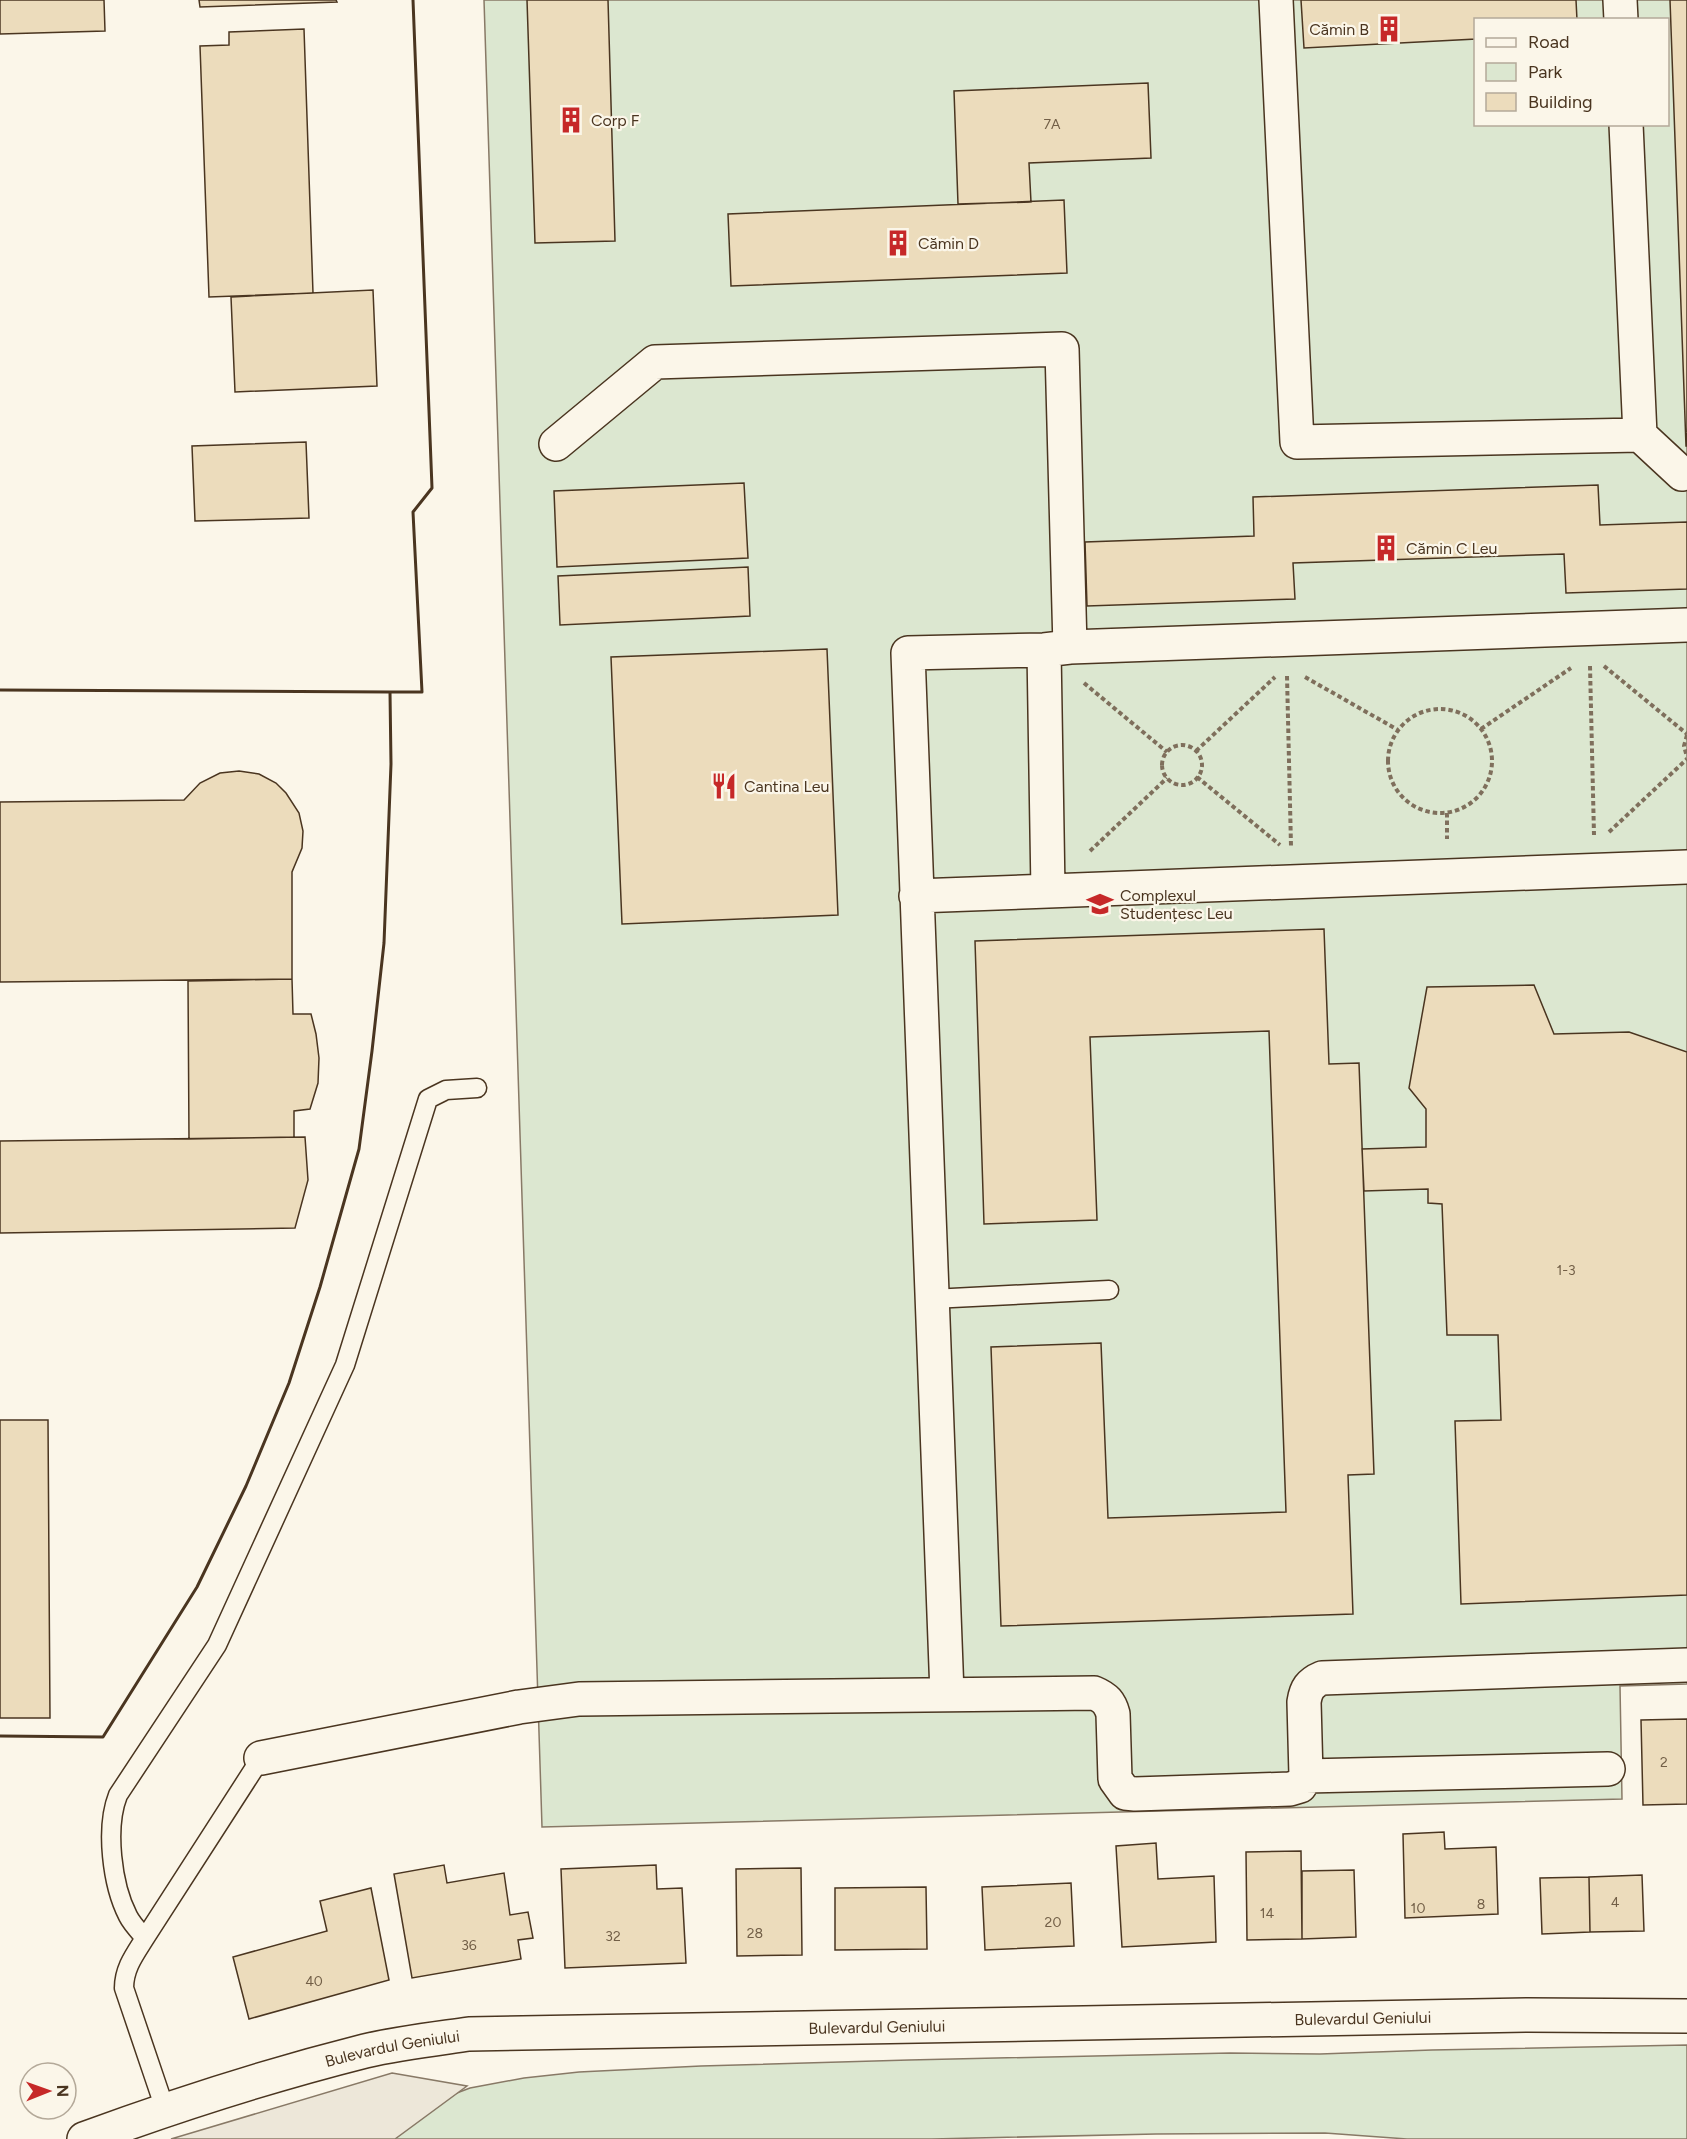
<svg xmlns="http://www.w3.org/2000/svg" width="1687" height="2139" viewBox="0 0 1687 2139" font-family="Figtree,sans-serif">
	<rect width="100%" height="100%" fill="#fbf6e9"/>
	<path fill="#dce7d0" stroke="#887966" stroke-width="1.5" fill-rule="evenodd" d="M484 0H1687V1684L1620 1686 1622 1799 542 1827ZM1476 20H1668V124H1476Z
		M1687 2045V2139H1407L1325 2133 1156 2134 932 2139H392L425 2105 470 2088 524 2078 579 2072 701 2066 909 2060 1230 2053 1320 2054 1432 2050Z"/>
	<path fill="#ede7d9" stroke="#887966" stroke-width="1.5" d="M392 2073 467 2086 395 2139H171Z"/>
	<path fill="#ecdcbc" stroke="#4a3520" stroke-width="1.5" d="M0 0H104L105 31 0 34Z
		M199 0H336L337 2 200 7Z
		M527 0H608L615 241 535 243Z
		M1301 0H1576L1577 20H1476V39L1304 48Z
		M1670 0H1687V446H1686Z
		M304 29 313 293 209 297 200 46 229 45V32Z
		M1148 83 1151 158 1029 163 1031 202 958 204 954 91Z
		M1064 200 1067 273 731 286 728 214Z
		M373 290 377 386 235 392 231 297Z
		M306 442 309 518 195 521 192 446Z
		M744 483 748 558 557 567 554 491Z
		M1598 485 1600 525 1687 522V589L1566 593 1564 554 1293 563 1295 599 1087 606 1085 542 1254 536 1253 497Z
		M748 567 750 616 560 625 558 576Z
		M827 649 838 915 622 924 611 657Z
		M239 771 259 774 276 783 286 793 299 813 303 831 302 848 292 872V979L0 982V802L184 800 200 783 220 773Z
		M1324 929 1329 1064 1359 1063 1374 1474 1348 1475 1353 1614 1001 1626 991 1347 1101 1343 1108 1518 1286 1512 1269 1031 1090 1037 1097 1220 984 1224 975 941Z
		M292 979 293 1014H311L316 1034 319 1058 318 1083 310 1109 294 1111V1137L189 1139 188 981Z
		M1534 985 1554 1034 1629 1032 1687 1052V1595L1461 1604 1455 1421 1501 1420 1498 1335H1447L1442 1204 1428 1203V1189L1364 1191 1362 1149 1426 1147V1109L1409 1088 1427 987Z
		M305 1137 308 1180 295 1228 0 1233V1141Z
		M0 1420H48L50 1718H0Z
		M1687 1719V1804L1643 1805 1641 1720Z
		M1444 1832 1445 1849 1496 1847 1498 1914 1405 1918 1403 1834Z
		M1156 1843 1158 1879 1214 1876 1216 1942 1122 1947 1116 1846Z
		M1301 1851 1302 1939 1247 1940 1246 1852Z
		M444 1865 447 1883 504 1873 510 1915 528 1912 533 1938 518 1940 521 1959 412 1978 394 1874Z
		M656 1865 657 1889 682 1888 686 1963 565 1968 561 1869Z
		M801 1868 802 1955 737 1956 736 1869Z
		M1354 1870 1356 1937 1302 1939V1871Z
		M1642 1875 1644 1931 1590 1932 1589 1877Z
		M1589 1877 1590 1932 1542 1934 1540 1878Z
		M1071 1883 1074 1946 985 1950 982 1887Z
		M926 1887 927 1949 835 1950V1888Z
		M371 1888 389 1980 249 2019 233 1957 327 1931 320 1901Z"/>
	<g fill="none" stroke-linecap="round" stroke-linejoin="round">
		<g stroke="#4a3520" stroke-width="21">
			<path id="lane" d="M932 1299 1109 1290
				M145 1938C139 1931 132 1924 128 1916 112 1885 105 1828 118 1795L217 1645 345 1365 428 1099 446 1090 477 1088
				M165 2109 124 1988C124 1968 135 1954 145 1938L261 1758"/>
		</g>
		<g stroke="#4a3520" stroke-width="36">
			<path id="street" d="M1276 0 1297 442 1640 435 1682 474 1687 473
				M1620 0 1621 20
				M1626 124 1640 435
				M556 444 655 362 1062 349 1070 647
				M1044 650 1048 891
				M916 896 1687 867
				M947 1694 908 653 1044 650 1070 647 1687 625
				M261 1758 519 1707 579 1699 1094 1693C1106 1698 1110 1703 1113 1714L1115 1779 1125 1793 1135 1794 1290 1789 1300 1786 1306 1776 1304 1702C1306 1689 1310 1683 1322 1678L1687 1665
				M1306 1776 1608 1769"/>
		</g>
		<g stroke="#4a3520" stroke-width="36">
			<g id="primary">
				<path id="s1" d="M84 2139C176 2105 270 2075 365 2051 399 2043 434 2039 469 2034L1528 2015 1687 2016"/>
			</g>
		</g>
		<path stroke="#7f6f5c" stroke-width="4" stroke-dasharray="4.5 3" stroke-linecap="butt" d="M1590 666 1594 835
			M1604 666 1687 734
			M1287 676 1291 846
			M1305 677 1398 730
			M1084 683 1167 752
			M1388 761a52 52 0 1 1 104 0a52 52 0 1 1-104 0Z
			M1481 729 1571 668
			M1687 735 1684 746 1687 757
			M1162 765a20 20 0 1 1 40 0a20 20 0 1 1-40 0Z
			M1196 751 1275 677
			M1197 777 1280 845
			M1447 813V839
			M1609 832 1687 759
			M1090 851 1167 778"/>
		<use href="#lane" stroke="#fbf6e9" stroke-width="18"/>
		<use href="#street" stroke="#fbf6e9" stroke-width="33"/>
		<use href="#primary" stroke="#fbf6e9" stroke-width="33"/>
		<path stroke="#4a3520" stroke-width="3" d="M0 690 390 692 391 764 384 943 372 1051 359 1149 320 1287 289 1383 246 1486 197 1587 103 1737 0 1736
			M387 692H422L413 512 432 488 413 0"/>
	</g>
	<defs>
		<g id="building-bare" transform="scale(2.07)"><path d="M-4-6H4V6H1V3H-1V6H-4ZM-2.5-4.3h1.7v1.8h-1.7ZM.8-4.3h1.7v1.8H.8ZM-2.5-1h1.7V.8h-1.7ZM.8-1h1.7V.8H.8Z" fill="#c62828" stroke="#fbf6e9" stroke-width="2.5" paint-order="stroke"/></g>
		<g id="restaurant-bare" transform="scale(2.07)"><path d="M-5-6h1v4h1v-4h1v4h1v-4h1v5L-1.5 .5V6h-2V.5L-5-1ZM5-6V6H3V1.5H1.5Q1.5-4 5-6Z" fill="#c62828" stroke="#fbf6e9" stroke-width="2.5" paint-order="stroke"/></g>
		<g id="university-bare" transform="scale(2.07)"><path d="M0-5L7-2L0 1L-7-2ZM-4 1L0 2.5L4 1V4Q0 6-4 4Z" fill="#c62828" stroke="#fbf6e9" stroke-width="2.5" paint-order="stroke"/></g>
	</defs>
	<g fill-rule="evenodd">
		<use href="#building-bare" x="1389" y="29"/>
		<use href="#building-bare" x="571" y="120"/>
		<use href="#building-bare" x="898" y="243"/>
		<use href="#building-bare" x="1386" y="548"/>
		<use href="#restaurant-bare" x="724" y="786"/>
		<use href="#university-bare" x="1100" y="904"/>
	</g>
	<g text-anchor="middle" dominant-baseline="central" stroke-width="4.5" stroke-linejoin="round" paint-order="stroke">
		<g font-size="14" fill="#725f47">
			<text x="1052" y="124">7A</text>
			<text x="1566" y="1270">1-3</text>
			<text x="1664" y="1762">2</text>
			<text x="1615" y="1902">4</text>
			<text x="1481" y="1904">8</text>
			<text x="1418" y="1908">10</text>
			<text x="1267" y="1913">14</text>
			<text x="1053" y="1922">20</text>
			<text x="755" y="1933">28</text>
			<text x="613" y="1936">32</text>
			<text x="469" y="1945">36</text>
			<text x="314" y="1981">40</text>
		</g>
		<g font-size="16" fill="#4a3520" stroke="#fbf6e9" text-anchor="start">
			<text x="1369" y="29" text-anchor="end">Cămin B</text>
			<text x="591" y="120">Corp F</text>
			<text x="918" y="243">Cămin D</text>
			<text x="1406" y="548">Cămin C Leu</text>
			<text x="744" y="786">Cantina Leu</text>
			<text x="1120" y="895">Complexul<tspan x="1120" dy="18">Studențesc Leu</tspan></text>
		</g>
		<g font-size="16" fill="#4a3520" stroke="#fbf6e9">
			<text stroke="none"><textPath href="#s1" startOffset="1294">Bulevardul Geniului</textPath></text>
			<text stroke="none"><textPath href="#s1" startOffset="808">Bulevardul Geniului</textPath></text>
			<text stroke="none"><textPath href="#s1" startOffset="322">Bulevardul Geniului</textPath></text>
		</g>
	</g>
	<rect x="1474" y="18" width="195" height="108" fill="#fbf6e9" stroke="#b4a999" stroke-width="1.5"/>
	<rect x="1486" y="38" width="30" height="9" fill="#fbf6e9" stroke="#b4a999" stroke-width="1.5"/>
	<text x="1528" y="48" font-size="18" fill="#4a3520">Road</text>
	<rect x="1486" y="63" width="30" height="18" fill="#dce7d0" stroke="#b4a999" stroke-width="1.5"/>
	<text x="1528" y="78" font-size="18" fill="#4a3520">Park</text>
	<rect x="1486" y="93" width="30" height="18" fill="#ecdcbc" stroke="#b4a999" stroke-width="1.5"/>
	<text x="1528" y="108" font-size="18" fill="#4a3520">Building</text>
	<g transform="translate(48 2091) rotate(89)"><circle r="28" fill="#fbf6e9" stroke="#b4a999" stroke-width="1.5"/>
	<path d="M0-4.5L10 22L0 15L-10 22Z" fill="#c62828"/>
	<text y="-9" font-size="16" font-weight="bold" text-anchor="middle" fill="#4a3520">N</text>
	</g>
</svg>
